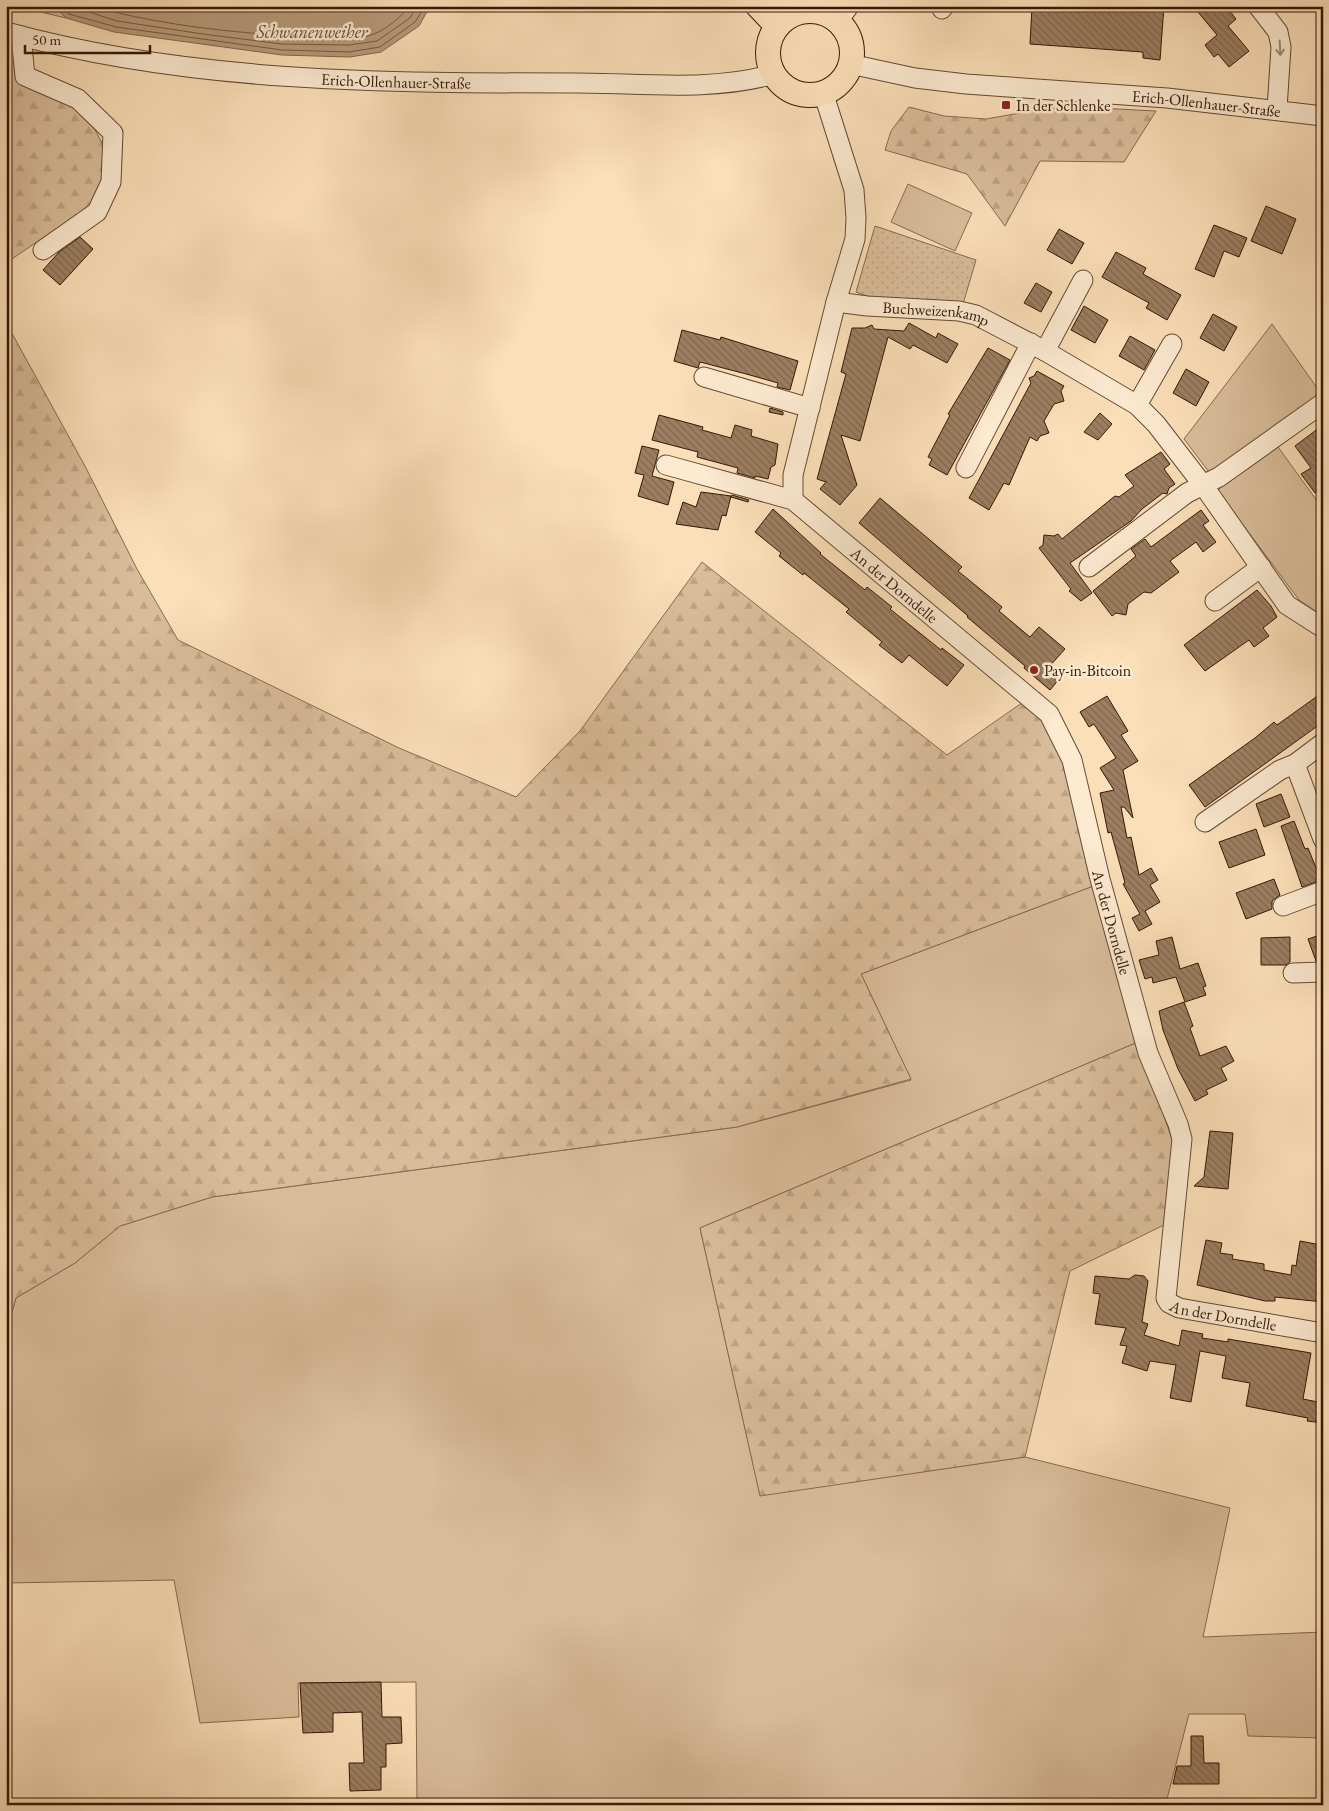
<svg xmlns="http://www.w3.org/2000/svg" width="1329" height="1811" viewBox="0 0 1329 1811" font-family="'EB Garamond',serif">
	<defs>
		<pattern id="forest-firs" width="22" height="20" patternUnits="userSpaceOnUse" patternTransform="scale(1.25)"><rect width="22" height="20" fill="#d9bd9a"/><path d="M5 1l3.5 6h-7zM16 11l3.5 6h-7z" fill="#bba283"/></pattern>
		<pattern id="park-dots" width="8" height="8" patternUnits="userSpaceOnUse" patternTransform="scale(1.25)"><rect width="8" height="8" fill="#d9bd9a"/><path d="M2 2h.1M6 6h.1" fill="none" stroke="#bba283" stroke-width="1.8" stroke-linecap="round"/></pattern>
		<pattern id="building-back-hatch" width="6" height="6" patternUnits="userSpaceOnUse" patternTransform="scale(1.25)"><rect width="6" height="6" fill="#9c7f62"/><path d="M-1 5l2 2M0 0l6 6M5-1l2 2" fill="none" stroke="#80674f"/></pattern>
	</defs>
	<rect width="100%" height="100%" fill="#fbdfb8"/>
	<filter id="stains"><feTurbulence type="fractalNoise" baseFrequency=".004" numOctaves="4"/><feColorMatrix values="0 0 0 0 .2 0 0 0 0 .09 0 0 0 0 .02 0 0 0 .5 -.17"/></filter>
	<radialGradient id="worn" r=".72"><stop offset=".6" stop-color="#630" stop-opacity="0"/><stop offset="1" stop-color="#630" stop-opacity=".3"/></radialGradient>
	<path fill="#d9bd9a" stroke="#876a50" d="M908 184 972 213 955 251 891 222Z
		M1272 324 1322 395 1209 472 1184 439Z
		M1278 447 1323 509V616L1299 600 1217 490Z
		M1096 885 1138 1042 700 1228 760 1495 1025 1457 1230 1508 1203 1637 1323 1632V1738L1248 1736 1245 1714H1189L1167 1799 417 1804 416 1682 298 1683 299 1717 200 1723 174 1580 6 1583V1333L16 1298 75 1263 120 1226 212 1197 737 1127 911 1080 861 974Z"/>
	<path fill="url(#forest-firs)" stroke="#876a50" d="M16 6H55L66 18Z
		M6 53 16 55 15 75 87 115 109 156 94 203 6 263Z
		M1060 106 1156 111 1124 162 1040 161 1005 226 967 174 885 150 891 131 909 107 944 116 986 119Z
		M6 270 9 328 86 468 137 569 178 640 399 748 516 797 580 731 702 562 947 755 1029 698 1072 760 1096 885 861 974 911 1079 737 1127 212 1197 120 1226 75 1263 16 1298 6 1333Z
		M1138 1042 1174 1145 1164 1225 1070 1271 1025 1457 760 1496 700 1228Z"/>
	<path fill="url(#park-dots)" stroke="#876a50" d="M875 226 976 260 963 304 869 297 856 292Z"/>
	<path fill="#b89b7b" stroke="#84664c" d="M55 6H430L419 26 381 52 350 57 282 55 114 32 66 18Z"/>
	<g fill="none" stroke-linecap="round" stroke-linejoin="round">
		<path stroke="#765940" stroke-width="1" d="M62 6 69 14 116 27 282 50 349 52 380 47 415 22 425 6
			M70 6 117 21 203 34 282 44 349 45 377 41 410 18 417 6
			M92 6C160 26 250 35 321 37 337 38 358 40 374 34 385 30 403 16 409 6"/>
	</g>
	<path fill="url(#building-back-hatch)" stroke="#351705" d="M1032 6H1164L1160 60 1143 58V52L1030 44Z
		M1193 6H1226L1236 19 1228 26 1249 51 1229 67 1218 54 1214 57 1205 45 1217 35Z
		M1266 206 1296 219 1282 254 1251 241Z
		M1214 225 1247 238 1239 257 1224 251 1214 277 1195 269Z
		M1059 229 1084 243 1072 264 1047 250Z
		M80 237 93 249 60 285 43 270 59 252Z
		M1116 252 1146 268 1143 274 1181 295 1167 320 1146 308 1149 303 1102 277Z
		M1036 283 1052 292 1041 312 1024 303Z
		M1084 306 1108 320 1095 343 1071 330Z
		M1213 314 1237 327 1224 351 1200 338Z
		M909 323 936 338 938 333 958 344 947 363 913 345 910 349 888 337 860 441 841 435 857 485 840 505 820 489 826 482 817 479 846 374 841 372 852 328H865L872 325 874 329 904 331Z
		M682 330 720 340 721 337 798 361 790 390 777 387 778 383 750 375 700 362 698 368 674 361Z
		M1130 336 1155 350 1144 370 1119 356Z
		M988 348 1010 360 947 475 929 465 932 459 928 457 950 415 948 414Z
		M1186 369 1209 382 1196 406 1173 393Z
		M1037 371 1064 386 1061 391 1064 401 1054 404 1044 421 1049 433 1040 436 1037 441 1030 437 1009 485 1004 483 989 510 969 498 1031 383 1029 378 1034 376Z
		M770 408 783 412V415L769 412Z
		M1100 413 1112 424 1098 440 1084 432Z
		M659 415 703 427 702 430 731 438 735 425 752 430 751 436 778 444 775 465 771 467 768 479 755 476V478L737 473 738 468 697 457 698 452 652 440Z
		M1323 425V487L1315 493 1301 474 1311 468 1295 446Z
		M642 446 659 450 652 476 674 482 668 505 638 496 644 475 635 473Z
		M1161 452 1170 464 1164 469 1175 484 1169 488 1167 494 1163 493 1142 509 1131 521 1070 563 1092 593 1081 601 1069 591 1071 589 1039 548 1043 545 1044 535 1054 536 1058 534 1062 539 1115 496 1119 497 1134 486 1125 475Z
		M701 492 731 496 726 516 722 515 718 530 676 524 683 502 696 507Z
		M732 495 749 500 748 502 731 497Z
		M880 498 962 567 958 571 1002 607 999 611 1030 637 1039 627 1065 649 1048 668 1060 678 1050 690 1024 668 1025 666 967 617 968 616 859 523Z
		M773 509 821 553 820 554 865 590 867 587 892 607 890 609 941 650 942 648 964 665 947 686 909 655 902 663 879 645 882 642 846 612 849 609 804 573 803 575 779 556 781 553 755 532Z
		M1201 510 1209 521 1203 525 1216 542 1203 552 1196 542 1170 561 1179 572 1151 593 1144 592 1128 604 1126 615 1116 613 1112 616 1093 591 1136 556 1131 549 1145 539 1151 547Z
		M1257 590 1271 606 1277 617 1263 628 1269 636 1254 647 1249 640 1205 671 1184 645Z
		M1323 692V722L1205 807 1189 785 1255 738 1274 722 1277 725Z
		M1107 696 1128 731 1121 735 1138 761 1123 770 1133 818 1124 807H1121L1127 838 1131 837 1139 875 1151 868 1158 880 1150 885 1160 902 1145 911 1152 924 1139 931 1132 918 1140 914 1123 884 1125 883 1111 832 1108 833 1100 793 1114 790 1100 768 1116 758 1094 724 1089 727 1080 712Z
		M1281 794 1290 817 1264 827 1256 804Z
		M1294 821 1305 849 1308 848 1321 880 1302 887 1281 826Z
		M1256 829 1265 855 1229 868 1219 842Z
		M1274 879 1280 895 1272 901V909L1246 919 1236 893Z
		M1323 934V961H1316L1308 939Z
		M1172 937 1180 969 1198 963 1206 986 1203 987 1206 995 1185 1002 1176 977 1153 983 1152 977 1145 979 1139 960 1159 955 1156 941Z
		M1290 937V962L1286 965H1261V938Z
		M1184 1002 1193 1026 1190 1028 1200 1056 1226 1046 1234 1061 1221 1068 1227 1080 1206 1090 1208 1094 1195 1101 1178 1069 1163 1030 1159 1011Z
		M1210 1131 1233 1133 1228 1189 1194 1186 1204 1177Z
		M1206 1240 1222 1243 1220 1253 1233 1255 1232 1259 1264 1264V1270L1291 1275 1292 1265 1296 1266 1300 1241 1321 1245 1317 1269 1323 1270V1302L1275 1297V1301H1265L1197 1285Z
		M1135 1275 1144 1276 1148 1281 1142 1322 1148 1324 1144 1335 1179 1346 1182 1330 1203 1334 1202 1338 1228 1342V1339L1311 1353 1303 1399 1323 1403V1423L1307 1421 1308 1418 1246 1406 1250 1383 1222 1378 1226 1356 1200 1351 1191 1402 1170 1398 1176 1365 1150 1361 1147 1371 1122 1363 1127 1346 1120 1345 1126 1328 1095 1324 1100 1294 1093 1293 1095 1276 1129 1279Z
		M381 1682 382 1717H401L402 1743 386 1744V1767H381V1790L350 1791 349 1763H364L362 1712 333 1713V1732L303 1733 300 1683Z
		M1191 1736H1203L1204 1763H1219V1784H1173L1177 1766H1191Z"/>
	<g fill="none" stroke-linecap="round" stroke-linejoin="round">
		<g stroke="#664932" stroke-width="21">
			<g id="minor">
				<path d="M1258 6 1278 32 1281 47 1277 109"/>
				<path d="M942 9 944 6"/>
				<path d="M838 21 849 6"/>
				<path id="s1" d="M6 32C192 83 386 83 577 83 641 83 711 92 774 74"/>
				<path d="M21 36 25 76 78 99 113 133 111 182 97 212 43 250"/>
				<path id="s2" d="M850 64 915 78 966 84 1167 98 1323 116"/>
				<path id="s3" d="M836 302 867 306 959 311 976 315 1045 351 1137 405 1156 424 1203 485 1287 605 1323 628"/>
				<path d="M1045 351 1083 280"/>
				<path d="M704 377 810 408"/>
				<path d="M1137 405 1172 344"/>
				<path id="s4" d="M666 465 793 500 1049 714 1072 760 1100 879 1148 1053 1178 1124 1182 1139 1166 1298 1169 1303 1179 1308 1323 1333"/>
				<path d="M966 468 1031 343"/>
				<path d="M793 500V475L836 302 855 239 856 218 854 190 823 92"/>
				<path d="M1089 567 1187 493 1219 477 1323 403"/>
				<path d="M1215 601 1261 567"/>
				<path d="M1323 743 1295 764 1323 839"/>
				<path d="M1205 822 1280 770 1295 764"/>
				<path d="M1283 906 1323 891"/>
				<path d="M1293 973 1323 972"/>
			</g>
		</g>
		<g stroke="#351705" stroke-width="26">
			<path id="major" d="M758 6 777 26
				M768 53a42 42 0 1 1 84 0a42 42 0 1 1-84 0Z"/>
		</g>
		<use href="#minor" stroke="#fcead1" stroke-width="19"/>
		<use href="#major" stroke="#fbdfb8" stroke-width="24"/>
	</g>
	<defs><path id="oneway-shaft" d="M-6 0H5M1.5-3L5.5 0L1.5 3" fill="none" stroke-width="1.6" stroke-linecap="round" stroke-linejoin="round" transform="scale(1.25)"/></defs>
	<use stroke="#a28b75" href="#oneway-shaft" transform="translate(1280 48) rotate(87)"/>
	<g fill="#8f2418" stroke="#fcead1" stroke-width="2">
		<rect x="1001" y="100" width="10" height="10" rx="2.5"/>
		<circle cx="1034" cy="670" r="5"/>
	</g>
	<g text-anchor="middle" dominant-baseline="central" stroke-width="5" stroke-linejoin="round" paint-order="stroke">
		<g font-size="16" fill="#351705" stroke="#fcead1">
			<text stroke="none"><textPath href="#s1" startOffset="394">Erich-Ollenhauer-Straße</textPath></text>
			<text stroke="none"><textPath href="#s2" startOffset="359">Erich-Ollenhauer-Straße</textPath></text>
			<text stroke="none"><textPath href="#s3" startOffset="101">Buchweizenkamp</textPath></text>
			<text stroke="none"><textPath href="#s4" startOffset="264">An der Dorndelle</textPath></text>
			<text stroke="none"><textPath href="#s4" startOffset="684">An der Dorndelle</textPath></text>
			<text stroke="none"><textPath href="#s4" startOffset="1134">An der Dorndelle</textPath></text>
		</g>
		<g font-size="16" fill="#351705" stroke="#fcead1" text-anchor="start">
			<text x="1016" y="105">In der Schlenke</text>
			<text x="1044" y="670">Pay-in-Bitcoin</text>
		</g>
		<g font-size="18" font-style="italic" fill="#694c34" stroke="#fcead1">
			<text x="312" y="31">Schwanenweiher</text>
		</g>
	</g>
	<rect width="1329" height="1811" fill="none" stroke="#fbdfb8" stroke-width="25"/>
	<rect x="8" y="8" width="1314" height="1796" fill="none" stroke="#351705" stroke-width="2.5"/>
	<rect x="12" y="12" width="1304" height="1786" fill="none" stroke="#351705"/>
	<path d="M25 45v8h125v-8" fill="none" stroke="#351705" stroke-width="2.5"/>
	<text x="32" y="45" font-size="15" fill="#351705" stroke="#fcead1" stroke-width="4" paint-order="stroke">50 m</text>
	<rect width="100%" height="100%" filter="url(#stains)"/>
	<rect width="100%" height="100%" fill="url(#worn)"/>
</svg>
